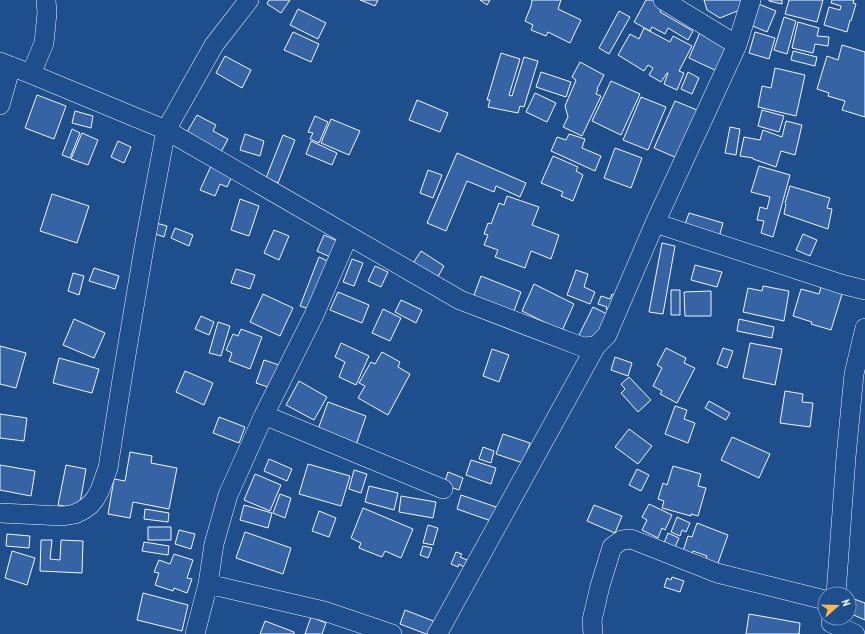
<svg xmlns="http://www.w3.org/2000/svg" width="865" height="634" viewBox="0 0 865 634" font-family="'PT Sans Narrow',sans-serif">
	<rect width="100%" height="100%" fill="#1f4e8c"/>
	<path fill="#3563a3" stroke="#f2f6ff" d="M269 0H290L281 13 267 4Z
		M360 0H378L375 6Z
		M480 0H490L487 5Z
		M532 0H561L558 9 581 20 570 43 548 32 546 36 531 30 533 25 525 21 531 6Z
		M646 0H655L664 5 660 12 693 31 688 40 668 28 665 34 652 27 650 31 634 22Z
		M704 0H744L747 7 720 18 707 10Z
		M769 0H782V4L769 1Z
		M789 0H823L817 22 785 14Z
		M832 0H854L853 3 856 4 851 21 850 20 847 32 824 25 829 7 840 10 841 6 831 3Z
		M756 3 776 11 767 32 748 24Z
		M298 9 326 23 318 39 290 25Z
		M619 11 630 17 609 54 599 48Z
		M784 17 796 21 787 54 774 50Z
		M798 22 819 28 817 36 829 37 828 46 815 44 813 53 792 48Z
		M644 28 670 42 673 36 692 46 679 71 684 73 677 90 664 84 668 73H667L661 82 649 75 653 68 648 65 644 71 618 55 630 34 639 39Z
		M701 30 731 43 719 72 689 58Z
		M293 32 319 44 311 62 284 50Z
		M755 32 775 38 769 59 749 53Z
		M842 45 865 52V117L842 110 845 101 828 96 829 93 817 89 827 56 838 60Z
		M793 51 817 57 815 66 791 60Z
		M501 53 520 59 509 95 512 96 524 57 538 61 524 107 520 106 518 113 488 107 490 100H487Z
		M225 56 251 70 242 88 216 73Z
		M580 62 604 75 597 89H598L596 94 601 96 582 136 563 127 568 117 565 106 576 80 572 77Z
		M775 68 805 75 796 116 758 107 762 86 771 88Z
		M541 72 571 82 566 97 536 87Z
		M688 72 699 78 692 94 681 89Z
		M611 81 640 94 621 135 592 121Z
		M535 93 556 103 547 122 526 112Z
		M37 95 66 106 54 139 25 128Z
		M641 97 666 107 648 150 623 140Z
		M417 100 448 113 440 132 409 120Z
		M675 101 697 110 677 158 654 148Z
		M762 110 784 116 779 132 758 126Z
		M75 111 93 116 91 128 72 123Z
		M197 115 216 125 213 131 228 139 221 152 187 132Z
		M315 116 328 122 319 143 310 139 313 133 308 132Z
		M331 119 360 131 349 155 321 143Z
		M786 121 802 125 795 155 781 151 776 167 753 159V158L740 156 744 137 760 140 763 130 782 137Z
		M730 127 740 129 736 155 725 153Z
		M72 129 80 133 70 158 62 155Z
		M82 133 98 140 88 165 71 159Z
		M245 134 264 141 260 156 240 150Z
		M569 134 585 139 582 148 601 156 595 171 551 151 557 137 566 140Z
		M283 135 295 140 278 183 266 178Z
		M118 141 131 147 124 163 111 157Z
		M311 141 337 153 332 165 306 154Z
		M615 148 642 158 631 188 604 178Z
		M457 153 526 183 520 197 496 186 494 192 467 181 446 231 427 223Z
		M553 156 578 167 576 171 583 175 573 201 561 196 563 192 541 183Z
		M211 166 232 176 227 187 220 184 215 196 200 190Z
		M759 166 790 175 773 237 761 233 764 221 757 220 760 207 767 209 770 197 751 192Z
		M428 170 442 175 433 198 420 193Z
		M790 186 830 198 827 208 832 209 828 229 784 214 786 204 785 203Z
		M52 194 89 206 77 243 40 231Z
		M507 196 539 207 532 225 559 235 551 259 531 251 525 268 495 257 498 250 484 245 488 235 484 234 488 223 491 224 499 203 504 205Z
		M240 199 259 206 249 236 231 230Z
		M689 213 723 223 718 241 683 230Z
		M156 223 167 226 164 237 153 233Z
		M175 228 193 235 189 246 171 238Z
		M274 230 289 236 279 260 264 253Z
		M803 234 817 240 810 256 796 250Z
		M324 235 337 241 330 257 317 251Z
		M662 243 675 246 663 314 649 312Z
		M421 251 444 266 436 280 412 265Z
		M319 257 330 262 312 310 300 306Z
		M352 259 363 263 354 286 343 282Z
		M695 265 722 272 717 287 691 280Z
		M375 266 388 272 381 287 368 281Z
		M94 268 119 276 115 289 89 281Z
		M236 269 255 275 250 289 231 283Z
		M576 270 588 274 584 287 595 292 590 304 567 295Z
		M73 273 84 276 79 295 68 291Z
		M481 276 521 292 513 314 473 298Z
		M534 284 574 304 562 331 522 311Z
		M822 284 843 291 831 330 811 324 812 322 793 316 801 289 819 294Z
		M763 286 789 291 784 321 743 312 748 288 762 291Z
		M671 290H680V315H671Z
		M711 291V316H685L684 292Z
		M338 292 369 305 362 323 330 310Z
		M263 294 293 308 280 336 250 322Z
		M612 294 624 299 618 314 606 309 607 307 598 304 601 296 610 299Z
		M401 300 422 310 416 323 395 312Z
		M593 307 611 316 596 346 578 337Z
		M383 309 401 318 390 341 372 333Z
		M201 316 214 322 209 335 195 329Z
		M74 319 105 333 94 358 63 345Z
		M739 319 774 327 772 338 737 331Z
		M218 322 230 326 221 356 209 353Z
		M241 329 262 337 250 369 229 361 232 353 226 350 233 334 238 336Z
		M341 343 369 356 356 385 339 377 345 362 335 357Z
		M750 343 782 349 775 385 743 378Z
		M0 346 26 353 16 388 0 384Z
		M666 348 686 358 684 363 695 368 677 403 660 394 662 391 653 386 662 368 657 365Z
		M723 348 733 351 727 368 717 364Z
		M492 349 509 355 499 382 483 376Z
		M382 352 400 362 398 367 410 374 388 415 358 398 365 386 359 383 371 362 375 364Z
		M615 357 632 363 628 376 611 370Z
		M59 358 99 369 92 393 53 383Z
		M264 360 279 365 271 388 256 383Z
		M185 371 213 383 204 405 176 392Z
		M629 377 651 400 638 412 621 393 625 389 621 384Z
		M299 381 327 397 314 420 286 405Z
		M785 391 803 394 802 402 813 403 810 427 780 423Z
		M709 401 730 413 726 420 705 408Z
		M328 402 366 416 356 445 317 432Z
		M675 406 687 410 684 419 695 423 688 443 665 434Z
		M0 414 27 418 24 441 0 438Z
		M219 417 245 427 239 443 213 433Z
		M629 429 652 446 638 464 615 447Z
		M503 434 530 443 523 463 496 454Z
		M732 437 770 454 759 478 721 460Z
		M483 447 494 451 491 463 479 459Z
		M130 452 152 456 151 463 177 468 169 509 133 502 130 518 108 514 114 479 125 481Z
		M269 459 292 469 287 481 264 471Z
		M471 460 496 468 491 484 466 475Z
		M308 464 350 476 341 506 299 494Z
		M0 465 35 471 31 496 0 490Z
		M66 465 86 469 79 509 58 505Z
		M673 466 701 474 698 486 706 488 698 516 691 514V516L662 508 664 501 658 499 663 483 667 485Z
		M637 469 649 475 641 491 629 485Z
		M354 470 367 474 361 493 349 489Z
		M448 472 463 478 459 490 444 485Z
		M255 474 281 485 270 511 244 500Z
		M369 486 398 493 394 510 365 502Z
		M280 494 291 498 285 518 273 513Z
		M461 495 499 508 494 522 457 509Z
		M401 496 436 502 433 518 399 512Z
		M649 504 672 515 665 530 662 528 658 538 642 530 647 520 642 517Z
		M244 505 272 513 268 528 240 520Z
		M594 505 622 516 615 533 587 521Z
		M363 508 413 529 401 558 385 551 382 557 359 548 361 543 351 538Z
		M145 509 169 513 168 522 144 519Z
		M319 511 336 518 329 537 312 531Z
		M677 517 690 523 686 532 682 530 680 536 671 532Z
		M697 523 728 535 717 566 705 562 707 556 693 551 692 554 683 551 688 536 692 537Z
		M428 525 438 528 433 545 423 543Z
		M148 527H171V540H148Z
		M179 530 195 534 191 549 175 544Z
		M245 532 291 548 283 574 236 558Z
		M668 533 679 538 675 547 664 543Z
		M7 534 30 536 29 548 6 546Z
		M41 540H52L50 559 60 560 61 540 83 541 82 573 40 571Z
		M144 542 169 546 168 555 142 551Z
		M423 546 432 548 428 558 420 555Z
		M12 551 35 558 27 585 5 578Z
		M456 552 462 554 460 557 467 560 464 567 459 564 458 567 451 564Z
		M174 554 193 560 187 578 192 579 187 593 174 588 173 591 155 585 159 573 154 572 159 560 170 564Z
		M672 577 684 581 680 592 664 587 667 578 671 580Z
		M143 593 188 605 182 631 137 620Z
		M854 599 865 603V620L849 613Z
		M405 610 436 622 432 634H426L400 624Z
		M749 614 800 623 799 634H746Z
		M311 617 326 623 322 634H305Z
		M265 621 294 632V634H260Z"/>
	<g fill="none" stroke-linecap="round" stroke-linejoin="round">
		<g stroke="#f2f6ff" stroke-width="20">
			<path id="minor" d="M663 0 737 45
				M0 62 31 74 166 130 460 300 559 338 583 347 596 346 607 335 655 223 737 45 751 0
				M31 74 44 43 47 13 46 0
				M0 105 11 66
				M655 223 841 284 865 290
				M264 415 443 489
				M0 513 63 516 75 514 83 510 90 505 95 499 100 490 108 468 123 373 145 242 166 130 214 45 249 0
				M208 584 324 611 392 634
				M836 594 846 457 854 374 865 328
				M831 623 855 634
				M195 634 208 584 214 544 228 495 264 415 314 315 348 236
				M437 634 439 631 596 346
				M593 634 592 620 600 586 612 547 622 540 631 539 717 573 825 600"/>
		</g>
		<use href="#minor" stroke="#1f4e8c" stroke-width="19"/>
	</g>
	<g transform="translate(837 606) rotate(70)"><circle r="19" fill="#1f4e8c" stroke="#7391ba"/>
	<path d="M0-3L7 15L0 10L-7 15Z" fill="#ffb74d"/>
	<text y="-6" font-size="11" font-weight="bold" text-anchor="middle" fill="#f2f6ff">N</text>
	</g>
</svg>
